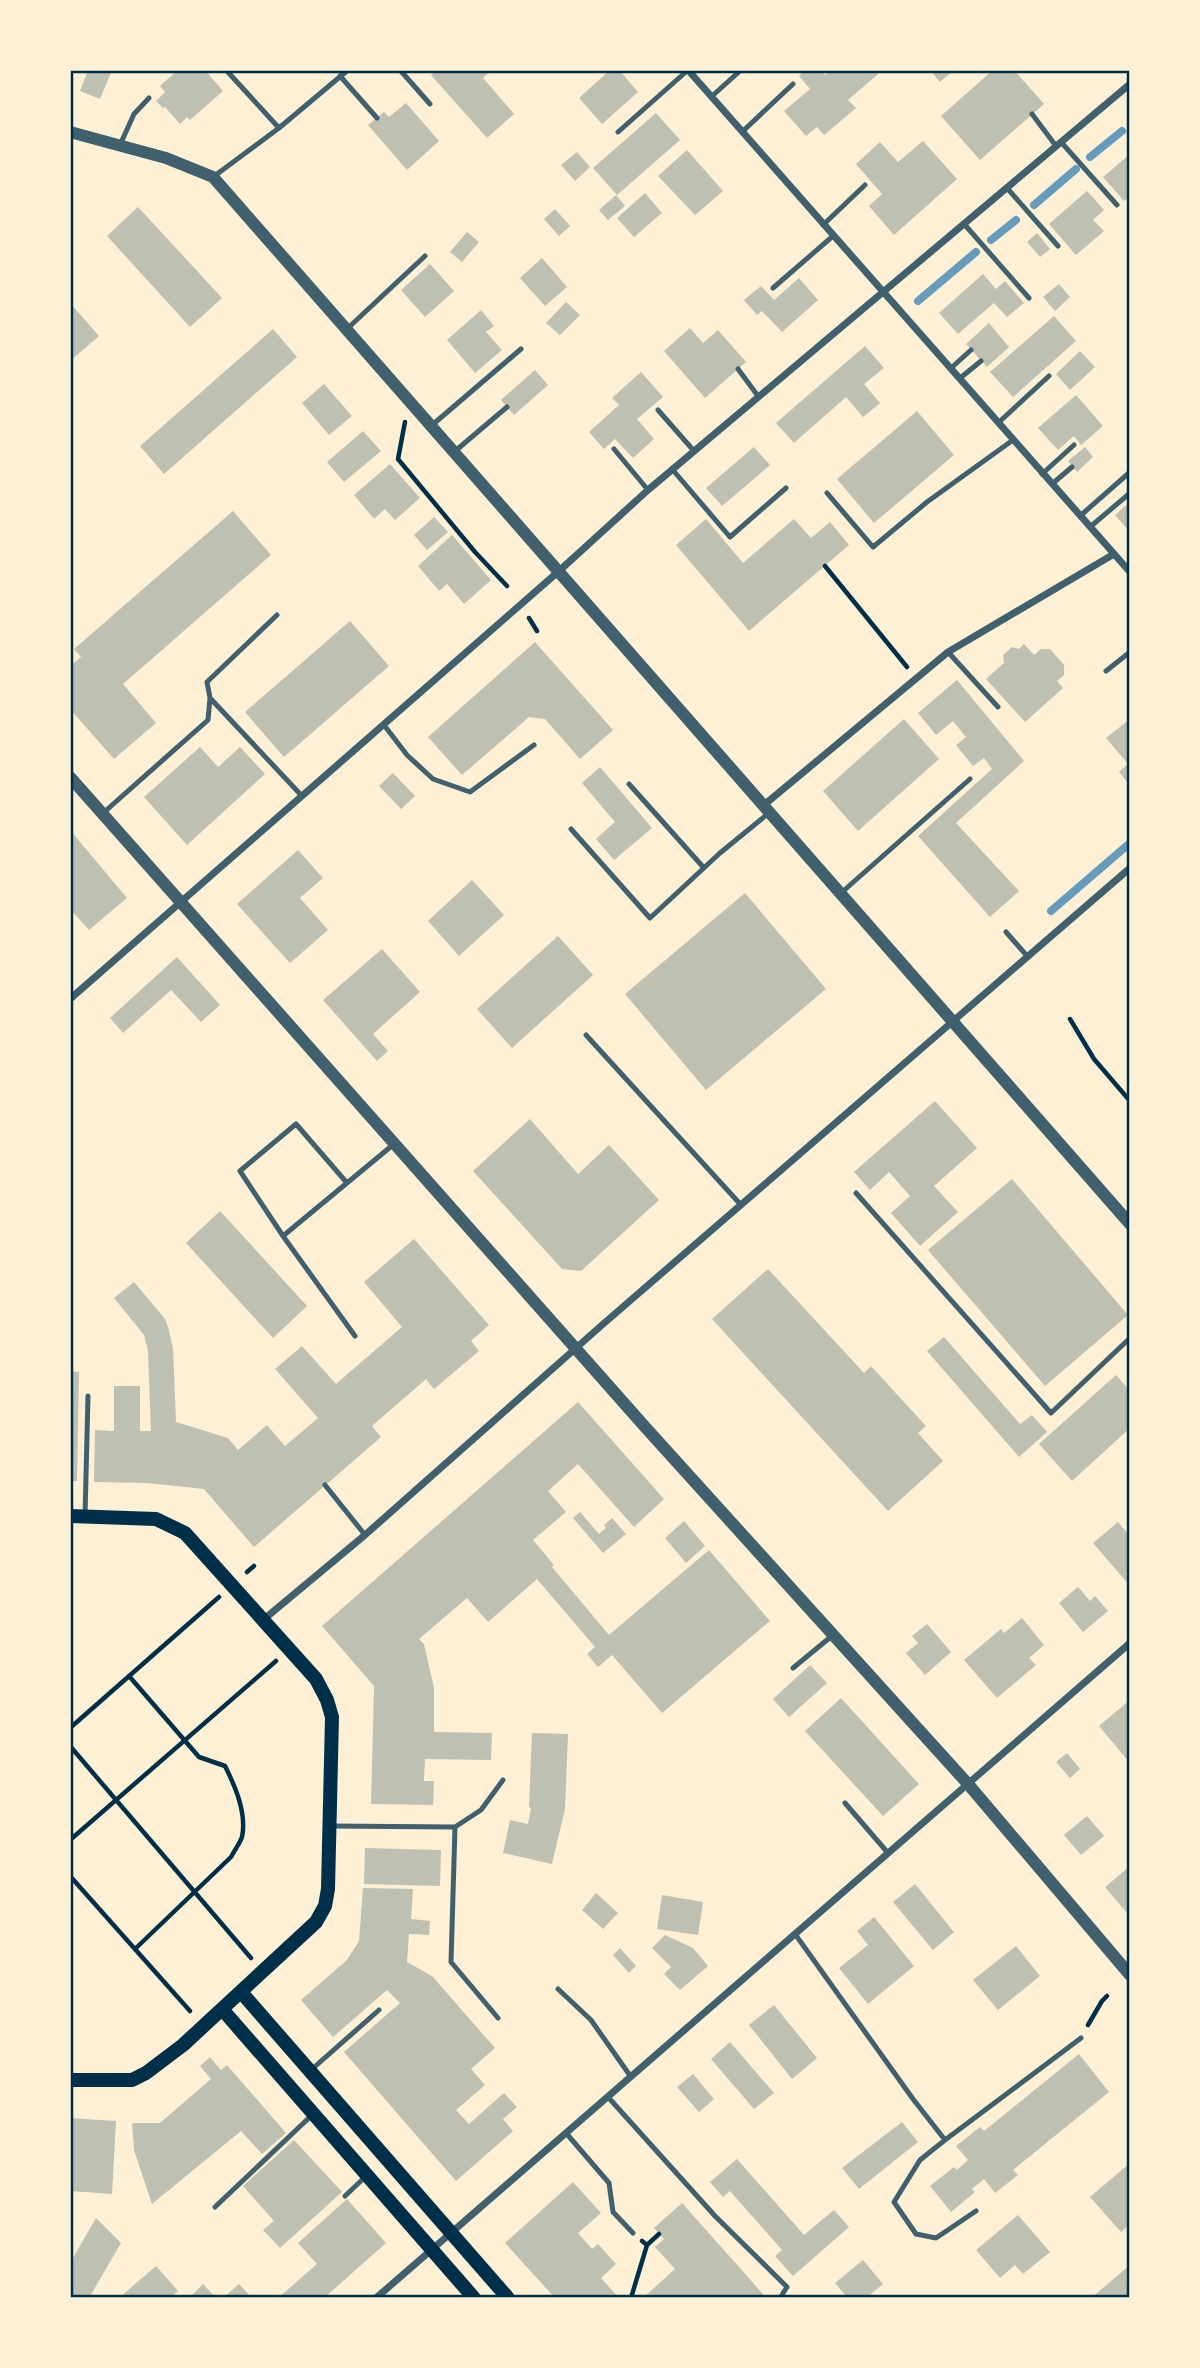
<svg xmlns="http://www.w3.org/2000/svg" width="1200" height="2368" viewBox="0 0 1200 2368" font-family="Inter,sans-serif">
	<rect width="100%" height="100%" fill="#fdf0d5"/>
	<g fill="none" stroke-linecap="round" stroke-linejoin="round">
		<path stroke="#669bbc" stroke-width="8" d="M1090 157 1122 131
			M1034 205 1076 169
			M991 240 1016 220
			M918 301 976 252
			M1051 911 1130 843"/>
	</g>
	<path fill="#bec0b2" d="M88 70H112L100 99 80 91Z
		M178 70H205L223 91 190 120 187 117 180 124 165 107 163 108 156 101 165 92 160 86Z
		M436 70H492L483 78 514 114 487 138 431 75Z
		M610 70H619L638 92 602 124 579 98Z
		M805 70H821L825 75 832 70H875L878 74 848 100 856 108 824 135 817 127 806 136 784 111 810 89 799 76Z
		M930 70H954L940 82Z
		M993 70H1014L1044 104 980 160 941 116Z
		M406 103 439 141 407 170 368 125 384 112 389 117Z
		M656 113 680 140 617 195 593 168Z
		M923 141 957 179 894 235 869 206 882 194 856 164 880 142 898 162Z
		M687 150 723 191 695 215 658 176Z
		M577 152 590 167 575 181 561 165Z
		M1130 154V196L1124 201 1103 177Z
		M1087 191 1104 210 1093 220 1104 231 1076 255 1049 224Z
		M645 193 662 213 634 237 617 218Z
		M616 195 625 206 608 220 599 210Z
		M138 207 222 298 190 327 107 236Z
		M555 209 570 226 559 236 544 219Z
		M467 232 479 242 462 262 450 252Z
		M1037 233 1050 249 1040 257 1027 242Z
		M542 258 567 287 545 306 520 278Z
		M430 264 454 291 425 317 401 290Z
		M983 274 996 289 1005 281 1024 303 1007 317 994 303 958 334 939 313Z
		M799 278 818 300 782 332 762 311 757 315 744 300 761 286 774 300Z
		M1059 284 1070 297 1055 311 1043 297Z
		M566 302 580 315 560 335 546 323Z
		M70 303 99 336 70 361Z
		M481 310 494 326 486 332 502 350 475 373 447 340Z
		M1054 316 1076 341 1013 397 990 372Z
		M989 323 1009 347 987 367 966 344Z
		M690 328 703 343 718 330 746 362 705 398 664 351Z
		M273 329 297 357 164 474 140 446Z
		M865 346 884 368 864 384 880 403 863 417 846 397 794 443 776 423Z
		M1080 351 1095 367 1070 390 1056 374Z
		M535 370 548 385 514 415 501 400Z
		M641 372 663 397 637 419 654 439 633 458 615 439 604 449 589 432 619 405 612 398Z
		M324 384 352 416 329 435 302 403Z
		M1076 395 1103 426 1081 445 1074 436 1058 450 1038 428Z
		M917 411 954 455 874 523 837 479Z
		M363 431 381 451 344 482 327 462Z
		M754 447 770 465 722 506 706 488Z
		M1085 447 1093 457 1077 472 1068 461Z
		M390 464 420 498 395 520 385 509 374 519 354 495Z
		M1130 502V532L1115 515Z
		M233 511 271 555 123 684 156 723 114 759 70 709V666L81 657 74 649Z
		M434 517 448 532 427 550 414 535Z
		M706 519 743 563 794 519 811 538 830 522 849 545 749 631 676 545Z
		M452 535 491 580 464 604 447 584 439 591 418 566Z
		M350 621 389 666 284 757 245 712Z
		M535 642 613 730 580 759 545 719 529 717 462 775 428 737Z
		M1024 644 1034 655 1041 649H1050L1064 665V675L1057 681 1063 688 1025 722 986 679 1004 663 1003 655 1012 647 1019 649Z
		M957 680 1024 761 956 823 1019 891 990 917 918 836 992 769 984 758 973 766 956 745 966 737 953 721 936 735 918 713Z
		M904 719 939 759 858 831 823 791Z
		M1130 719V780L1127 782 1119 772 1128 764 1106 738Z
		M200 747 218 767 240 747 265 774 187 845 144 797Z
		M600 767 652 828 614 860 596 839 615 822 582 783Z
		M393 773 415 796 401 809 379 786Z
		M70 830 127 898 89 930 70 909Z
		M298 850 323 878 300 898 328 930 290 963 237 904Z
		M472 880 504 915 459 956 428 921Z
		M745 893 826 989 706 1090 625 994Z
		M558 936 593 975 512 1048 477 1009Z
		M382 949 420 992 373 1034 388 1051 377 1061 323 1000Z
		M177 957 220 1005 201 1022 171 990 123 1033 110 1018Z
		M935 1101 977 1148 934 1186 958 1212 920 1246 891 1213 910 1196 889 1172 870 1190 854 1172Z
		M530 1119 578 1174 609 1145 659 1200 581 1271 562 1269 473 1171Z
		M1012 1179 1128 1315 1045 1386 928 1250Z
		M220 1211 307 1306 273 1338 186 1243Z
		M414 1239 489 1325 471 1341 479 1351 434 1389 426 1379 372 1426 381 1437 254 1547 204 1489 147 1483 94 1482 95 1430 114 1431V1386H140V1431H151L148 1351 144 1335 114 1298 134 1282 165 1319 168 1327 173 1348 176 1422 228 1438 238 1450 267 1425 285 1446 318 1418 275 1369 302 1346 336 1384 402 1327 364 1282Z
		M768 1269 864 1373 871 1366 926 1426 918 1433 943 1461 888 1511 712 1319Z
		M944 1337 1020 1424 1032 1415 1047 1432 1019 1457 927 1351Z
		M70 1371 79 1372 77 1481H70Z
		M1116 1375 1130 1391V1428L1072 1481 1039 1444Z
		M578 1402 664 1499 634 1527 578 1464 548 1491 566 1512 533 1540 554 1565 552 1567 609 1635 709 1550 770 1621 662 1713 612 1655 598 1667 587 1654 595 1647 537 1579 488 1622 467 1598 419 1639 424 1644 434 1688V1732L492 1733 491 1760 425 1759 424 1781H434L433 1805 371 1804 374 1686 322 1626Z
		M580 1512 599 1534 606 1528 604 1525 612 1518 626 1534 603 1553 573 1518Z
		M684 1521 705 1546 686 1563 665 1538Z
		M1118 1522 1130 1536V1586L1093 1543Z
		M1078 1587 1090 1601 1095 1596 1108 1611 1083 1632 1059 1603Z
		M1022 1618 1044 1645 1029 1658 1036 1665 997 1698 964 1660 1001 1629 1004 1633Z
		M927 1624 951 1652 925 1675 906 1653 918 1643 912 1636Z
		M810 1665 827 1683 789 1717 773 1699Z
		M841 1698 919 1784 883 1816 805 1731Z
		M1130 1700V1763L1099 1726Z
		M532 1733 568 1734 565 1809 552 1864 503 1853 510 1820 528 1824 531 1808 529 1807Z
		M1067 1753 1080 1769 1070 1778 1056 1762Z
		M1087 1816 1104 1836 1081 1855 1064 1835Z
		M365 1848 441 1850 440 1886 364 1884Z
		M1130 1866V1909L1126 1912 1105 1887Z
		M915 1884 954 1932 933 1950 893 1902Z
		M363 1888 413 1889 411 1919 430 1921 429 1935 409 1934 407 1962 432 1976 495 2048 471 2069 485 2085 456 2110 469 2124 504 2093 517 2107 503 2119 513 2131 456 2181 344 2052 400 2003 387 1990 333 2037 301 2000 347 1960 359 1941Z
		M596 1893 618 1913 603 1929 582 1910Z
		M662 1895 703 1902 698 1935 657 1929Z
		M874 1917 914 1966 868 2004 839 1968 868 1945 857 1931Z
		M665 1935 693 1948 708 1966 680 1990 664 1974 671 1967 652 1948Z
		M1016 1946 1040 1976 998 2010 973 1980Z
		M620 1948 636 1966 629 1973 613 1955Z
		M774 2005 817 2058 792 2079 749 2025Z
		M730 2042 774 2093 754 2109 711 2059Z
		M1079 2054 1109 2092 1013 2170 1018 2175 995 2193 984 2179 972 2189 975 2192 951 2212 930 2186 954 2167 957 2170 968 2160 956 2146 980 2127 984 2131Z
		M210 2057 221 2070 227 2065 286 2133 262 2154 241 2131 152 2204 134 2150 132 2123H160L211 2079 200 2066Z
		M693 2074 714 2099 699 2112 677 2087Z
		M70 2118 116 2121 112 2194 70 2191Z
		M902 2122 918 2142 859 2189 842 2168Z
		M294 2140 342 2192 280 2248 263 2230 274 2221 243 2186Z
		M737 2159 804 2235 834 2210 849 2227 793 2276 775 2256 782 2250 730 2191 723 2197 710 2182Z
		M1130 2163V2224L1121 2232 1090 2197Z
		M573 2182 601 2213 578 2233 592 2249 598 2244 616 2264 601 2278 619 2298H555L505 2243Z
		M347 2199 386 2243 324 2298H278L317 2264 298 2243Z
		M682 2203 763 2294 759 2298H643L675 2269 655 2247 664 2239 654 2228Z
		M1018 2215 1050 2252 1023 2274 1015 2265 1000 2278 976 2250Z
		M96 2218 121 2243 89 2298H70V2263Z
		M863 2260 883 2284 866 2298H848L835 2283Z
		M1130 2265V2293L1124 2298H1091Z
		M156 2266 178 2291 170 2298H119Z
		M203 2284 216 2298H189Z
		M239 2284 252 2298H223Z"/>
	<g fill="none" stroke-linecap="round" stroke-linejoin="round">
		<path stroke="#003049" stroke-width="4.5" d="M405 422 398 459 475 552 507 586
			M825 566 907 667
			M529 618 537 631
			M1070 1019 1094 1059 1130 1101
			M247 1572 254 1566
			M129 1676 199 1757 225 1766C235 1786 247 1813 242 1837 240 1843 234 1851 231 1857L135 1949
			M70 1728 219 1597
			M70 1746 251 1958
			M70 1840 276 1661
			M70 1876 190 2011
			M1088 2025 1102 2001 1107 1996
			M647 2245 659 2234
			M631 2298 647 2245 642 2241"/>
		<path stroke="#3f606c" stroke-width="5" d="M226 70 279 128
			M400 70 430 104
			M340 76 377 118
			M711 97 741 70
			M1032 114 1056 146
			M618 132 688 70
			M742 132 793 84
			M1061 142 1117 205
			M120 145 134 114 149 98
			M213 177 279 128 348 70
			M1007 188 1058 246
			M823 225 865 185
			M965 225 1029 298
			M773 288 833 236
			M348 328 425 256
			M738 369 758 396
			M950 369 971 350
			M959 379 981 361
			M658 410 694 451
			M998 423 1049 376
			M431 426 521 349
			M614 449 648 490
			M454 452 507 407
			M672 469 730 537 786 488
			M1042 474 1074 445
			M1052 484 1072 467
			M827 493 873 547 927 502 1013 440
			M1080 516 1130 472
			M1090 527 1130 493
			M948 652 998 707
			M1106 671 1130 652
			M210 698 302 796
			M384 725 407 755 433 779 470 792 534 745
			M629 784 704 868
			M102 814 208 720 210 698 207 682 277 615
			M571 829 650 918 720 853 770 812
			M841 893 970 779
			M1006 932 1028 957
			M586 1035 741 1205
			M347 1183 296 1124 240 1171 283 1236C320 1205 357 1175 394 1144
			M856 1193 1051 1413 1130 1338
			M283 1236 355 1336
			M325 1485 365 1535
			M85 1516 88 1396
			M793 1668 833 1635
			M845 1803 888 1853
			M330 1826 455 1827 481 1810 503 1780
			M455 1827 451 1962 498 2018
			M795 1934 913 2099 945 2140 1081 2038
			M558 1989 591 2020 631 2077
			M311 2070 379 2010
			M608 2097 715 2216 787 2287 780 2298
			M566 2133 609 2183 613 2212 633 2233
			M945 2140 920 2160 894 2202 916 2234 936 2238 976 2211
			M345 2196 365 2177
			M215 2207 312 2115"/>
		<path stroke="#3f606c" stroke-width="7" d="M688 70 1130 572
			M764 805 948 652 1114 554
			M70 999 559 571 648 490 1130 84
			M263 1620 365 1535 602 1325 1130 868
			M376 2298 1130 1643"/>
		<path stroke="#3f606c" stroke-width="12" d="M70 132 166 158 213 177 1130 1224
			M70 777 646 1428 968 1784 1130 1975"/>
		<path stroke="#003049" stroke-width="14" d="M70 1516 156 1519 185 1533 316 1679 327 1700 332 1717 328 1889 325 1906 316 1922 183 2045 146 2073 132 2080H70
			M241 1992 508 2298
			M222 2009 474 2298"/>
	</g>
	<rect width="1200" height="2368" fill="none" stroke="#fdf0d5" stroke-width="144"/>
	<rect x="72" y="72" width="1056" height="2224" fill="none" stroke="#003049" stroke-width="2.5"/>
</svg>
